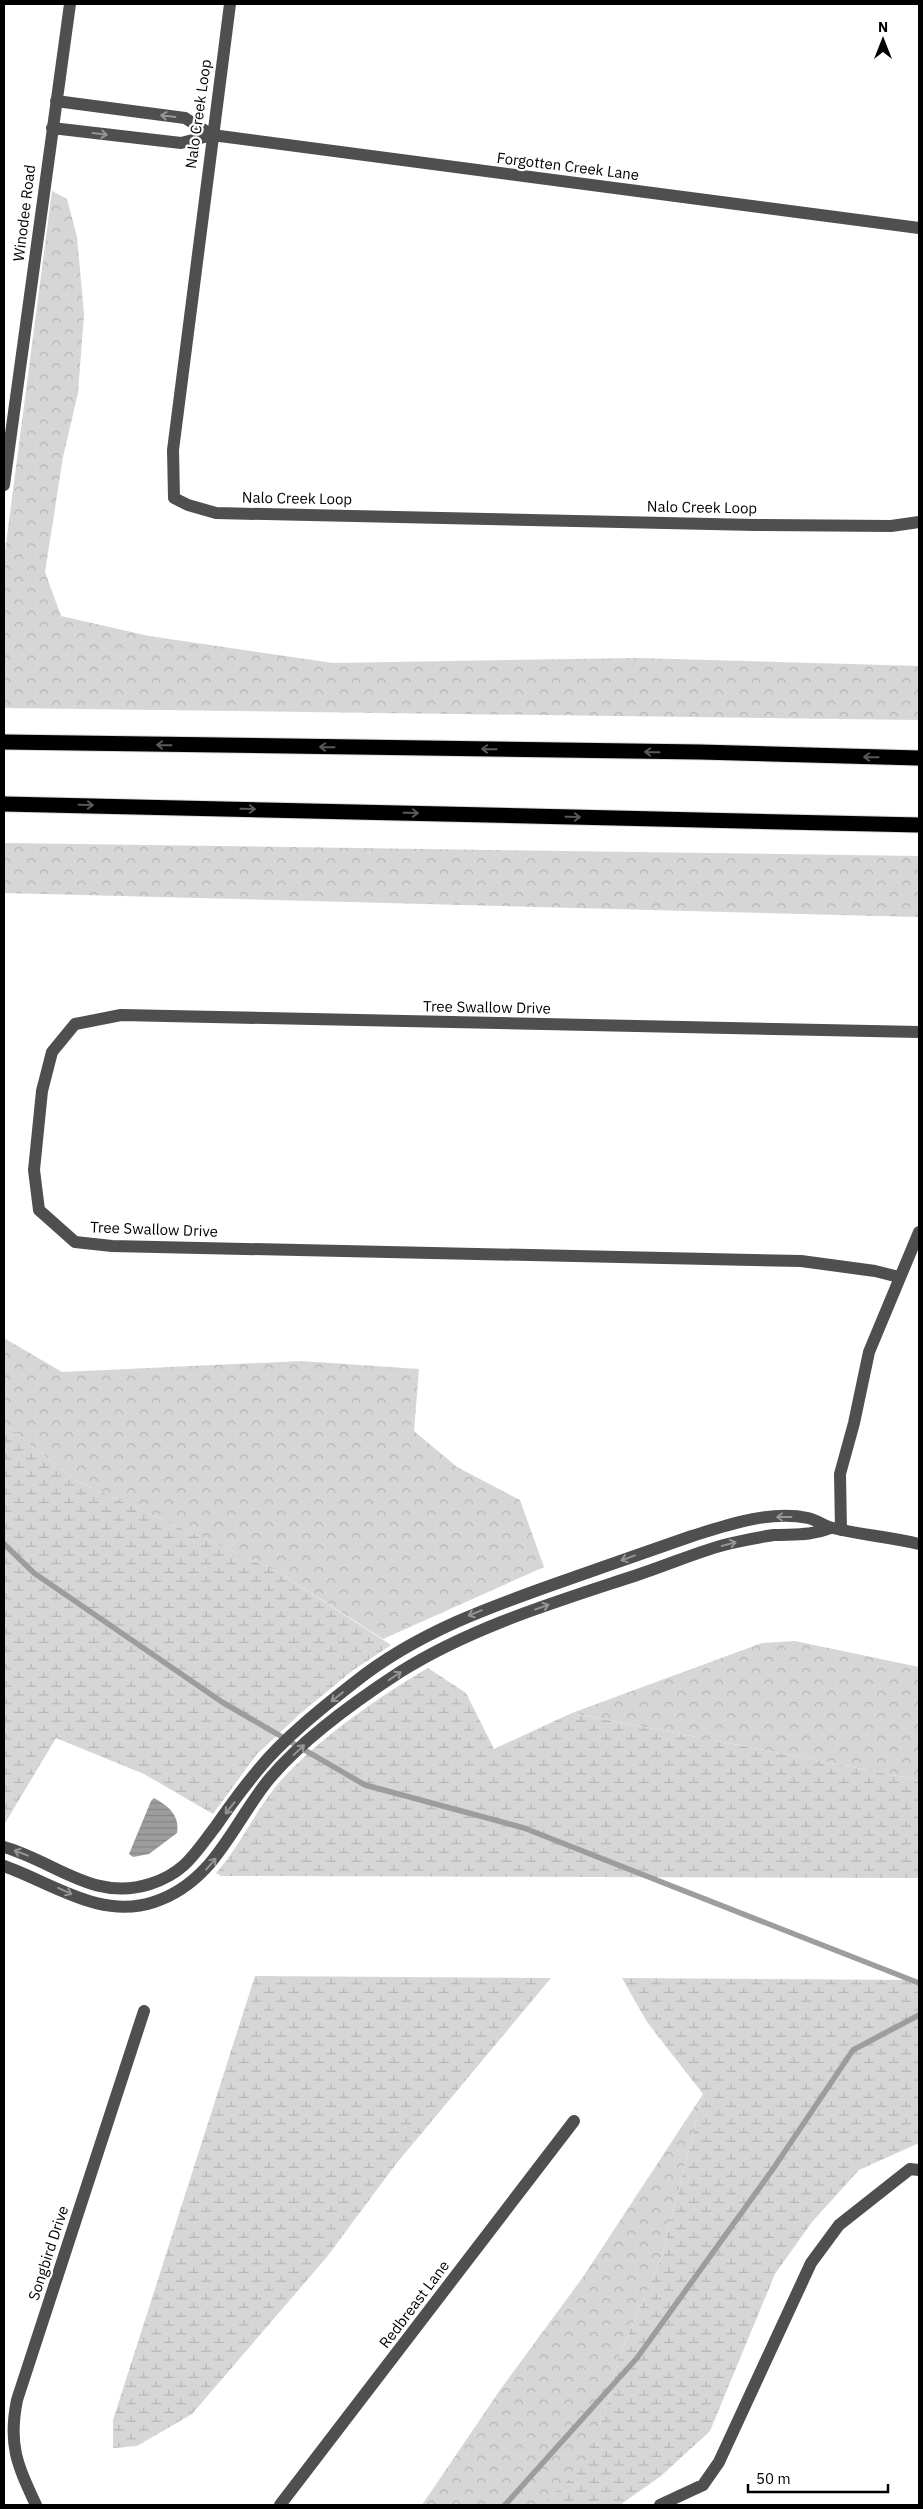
<svg xmlns="http://www.w3.org/2000/svg" width="923" height="2509" viewBox="0 0 923 2509" font-family="'IBM Plex Sans',sans-serif">
	<defs>
		<pattern id="forest-crowns" width="20" height="18" patternUnits="userSpaceOnUse" patternTransform="scale(1.25)"><rect width="20" height="18" fill="#d6d6d6"/><path d="M2 6a3 3 0 1 1 6 0M12 15a3 3 0 1 1 6 0" fill="none" stroke="#b6b6b6"/></pattern>
		<pattern id="wetland-marsh" width="20" height="14" patternUnits="userSpaceOnUse" patternTransform="scale(1.25)"><rect width="20" height="14" fill="#d6d6d6"/><path d="M1 5h8M5 5V1M11 12h8M15 12V8" fill="none" stroke="#b6b6b6"/></pattern>
		<pattern id="water-rules" width="6" height="5" patternUnits="userSpaceOnUse" patternTransform="scale(1.25)"><rect width="6" height="5" fill="#9d9d9d"/><path d="M0 2.5h6" fill="none" stroke="#858585"/></pattern>
	</defs>
	<rect width="100%" height="100%" fill="#fff"/>
	<path fill="url(#forest-crowns)" d="M52 191 67 199 77 237 84 314 78 393 63 457 45 572 61 616 149 636 333 663 637 658 919 666V720L4 708V559Z
		M4 843 919 856V917L4 893Z
		M4 1338 62 1372 301 1361 419 1369 414 1431 457 1467 520 1500 544 1567 383 1639 278 1572 75 1480 4 1423Z
		M795 1641 919 1667V1780L572 1713 762 1643Z
		M703 2094 662 2256 619 2357 610 2394 585 2465 542 2505H422L500 2390 583 2277Z"/>
	<path fill="url(#wetland-marsh)" d="M4 1423 75 1480 278 1572 391 1645 352 1671 301 1713 257 1754 213 1814 144 1774 56 1738 4 1825Z
		M428 1668 466 1693 494 1749 572 1713 919 1780V1878L221 1876 216 1873C240 1846 254 1813 277 1785 316 1740 377 1698 428 1668Z
		M255 1976 551 1978 396 2164 326 2258 192 2414 137 2446 113 2448V2420Z
		M622 1978 919 1980V2143L859 2170 812 2222 775 2274 710 2431 661 2476 620 2505H542L585 2464 610 2394 619 2357 662 2256 703 2094 647 2022Z"/>
	<path fill="url(#water-rules)" d="M154 1798C168 1806 180 1815 177 1833L149 1854 133 1857 129 1854 151 1801Z"/>
	<g fill="none" stroke-linecap="round" stroke-linejoin="round">
		<path stroke="#9d9d9d" stroke-width="5.5" d="M4 1544 34 1573 222 1702 365 1785 524 1828 919 1983
			M505 2505 637 2358 773 2169 853 2050 919 2015"/>
		<g stroke="#dbdbdb" stroke-width="17">
			<path id="highway" d="M4 742 700 752 919 758
				M4 804 919 825"/>
		</g>
		<path stroke="#4f4f4f" stroke-width="12" d="M230 4 173 450 174 498 188 505 216 513 755 525 891 526 919 522
			M56 101 185 118 212 135
			M52 128 181 143 212 135 919 228
			M4 485 70 4
			M899 1277 875 1271 801 1261 112 1246 75 1242 39 1210 34 1170 42 1091 52 1052 75 1024 121 1015 919 1032
			M841 1530 840 1474 854 1423 869 1352 919 1232
			M4 1847C56 1862 94 1902 150 1884 185 1873 195 1853 216 1826 229 1807 243 1788 258 1770 283 1739 323 1707 355 1682 419 1631 495 1605 572 1578 612 1564 651 1550 692 1536 727 1525 770 1510 808 1518 817 1520 824 1526 833 1528 861 1535 891 1537 919 1544
			M4 1866C52 1883 101 1920 154 1902 215 1882 232 1824 270 1778 303 1739 357 1700 400 1672 473 1626 559 1601 640 1574 671 1564 701 1550 732 1543 745 1540 760 1537 774 1535 796 1534 810 1536 831 1528
			M36 2505C17 2464 8 2445 17 2400L144 2011
			M280 2505 574 2121
			M660 2505 703 2485 719 2462 811 2263 839 2225 910 2169 919 2170"/>
		<use href="#highway" stroke="#000" stroke-width="15"/>
	</g>
	<defs><path id="oneway-shaft" d="M-6 0H5M1.5-3L5.5 0L1.5 3" fill="none" stroke-width="1.6" stroke-linecap="round" stroke-linejoin="round" transform="scale(1.25)"/></defs>
	<g stroke="#959595">
		<use href="#oneway-shaft" transform="translate(168 116) rotate(-173)"/>
		<use href="#oneway-shaft" transform="translate(100 134) rotate(7)"/>
		<use href="#oneway-shaft" transform="translate(784 1517) rotate(180)"/>
		<use href="#oneway-shaft" transform="translate(729 1544) rotate(-15)"/>
		<use href="#oneway-shaft" transform="translate(628 1558) rotate(160)"/>
		<use href="#oneway-shaft" transform="translate(542 1607) rotate(-20)"/>
		<use href="#oneway-shaft" transform="translate(475 1613) rotate(158)"/>
		<use href="#oneway-shaft" transform="translate(395 1676) rotate(-34)"/>
		<use href="#oneway-shaft" transform="translate(337 1697) rotate(141)"/>
		<use href="#oneway-shaft" transform="translate(299 1750) rotate(-43)"/>
		<use href="#oneway-shaft" transform="translate(230 1808) rotate(128)"/>
		<use href="#oneway-shaft" transform="translate(21 1853) rotate(-159)"/>
		<use href="#oneway-shaft" transform="translate(211 1864) rotate(-49)"/>
		<use href="#oneway-shaft" transform="translate(65 1891) rotate(25)"/>
	</g>
	<g stroke="#595959">
		<use href="#oneway-shaft" transform="translate(164 745) rotate(-179)"/>
		<use href="#oneway-shaft" transform="translate(327 747) rotate(-179)"/>
		<use href="#oneway-shaft" transform="translate(489 749) rotate(-179)"/>
		<use href="#oneway-shaft" transform="translate(652 752) rotate(-179)"/>
		<use href="#oneway-shaft" transform="translate(871 757) rotate(-179)"/>
		<use href="#oneway-shaft" transform="translate(86 805) rotate(1)"/>
		<use href="#oneway-shaft" transform="translate(248 809) rotate(1)"/>
		<use href="#oneway-shaft" transform="translate(411 813) rotate(1)"/>
		<use href="#oneway-shaft" transform="translate(573 817) rotate(1)"/>
	</g>
	<g text-anchor="middle" dominant-baseline="central" stroke-width="4.5" stroke-linejoin="round" paint-order="stroke">
		<g font-size="15" fill="#000" stroke="#fff">
			<text transform="translate(198 114) rotate(-82)">Nalo Creek Loop</text>
			<text transform="translate(568 166) rotate(7)">Forgotten Creek Lane</text>
			<text transform="translate(24 213) rotate(-83)">Winodee Road</text>
			<text transform="translate(297 498) rotate(1)">Nalo Creek Loop</text>
			<text transform="translate(702 507) rotate(1)">Nalo Creek Loop</text>
			<text transform="translate(487 1007) rotate(1)">Tree Swallow Drive</text>
			<text transform="translate(154 1229) rotate(2)">Tree Swallow Drive</text>
			<text transform="translate(48 2253) rotate(-72)">Songbird Drive</text>
			<text transform="translate(414 2304) rotate(-53)">Redbreast Lane</text>
		</g>
	</g>
	<rect width="923" height="2509" fill="none" stroke="#000000" stroke-width="10"/>
	<g transform="translate(883 40)" stroke="#ffffff" stroke-width="4" paint-order="stroke">
	<path d="M0-4L9 19L0 12L-9 19Z" fill="#000000"/>
	<text y="-8" font-size="14" font-weight="bold" text-anchor="middle" fill="#000000">N</text>
	</g>
	<path d="M748 2484v8h140v-8" fill="none" stroke="#000000" stroke-width="2.5"/>
	<text x="756" y="2484" font-size="15" fill="#000000" stroke="#ffffff" stroke-width="4" paint-order="stroke">50 m</text>
</svg>
